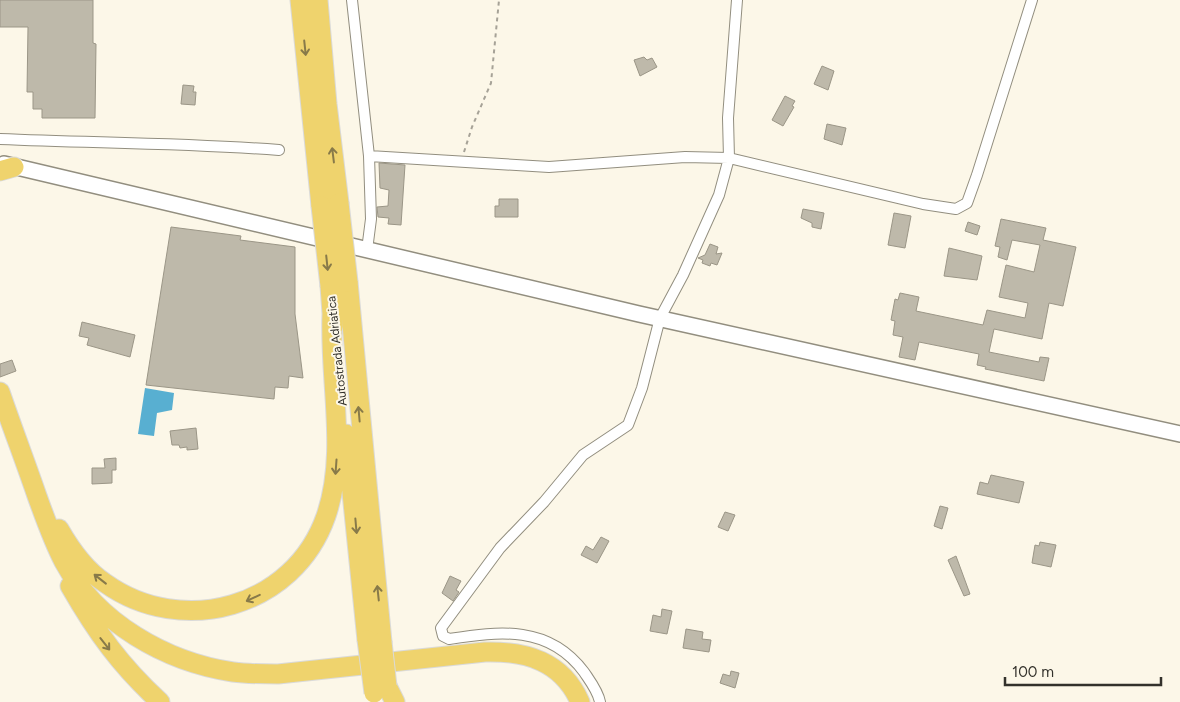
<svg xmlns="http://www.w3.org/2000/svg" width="1180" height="702" viewBox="0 0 1180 702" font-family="Figtree,sans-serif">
	<rect width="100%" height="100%" fill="#fcf7e8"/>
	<path fill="#58afd1" d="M145 388 174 393 172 410 157 413 154 436 138 434Z"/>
	<path fill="#beb9aa" stroke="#9b9687" d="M0 0H93V43L96 44 95 118H42V109H33V92H27L28 27H0Z
		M644 57 647 60 652 58 657 67 640 76 634 60Z
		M822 66 834 71 828 90 814 84Z
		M183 85 194 86 193 92H196L195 105 181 104Z
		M785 96 795 101 792 106 794 107 783 126 772 120Z
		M827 124 846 128 842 145 824 139Z
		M379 163 405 165 401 225 388 224 389 218 378 217 377 207 388 206 389 190 380 188Z
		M499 199H518V217H495V206H499Z
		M803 209 824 213 821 229 812 227V223L801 218Z
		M894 213 911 216 905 248 888 245Z
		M1001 219 1046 228 1043 240 1076 247 1063 306 1049 303 1042 339 994 329 989 352 1039 362 1040 357 1049 358 1044 381 985 369 986 367 977 365 979 354 919 342 915 360 899 357 903 337 893 335 895 321 891 320 895 299 898 300 900 293 919 297 916 311 983 325 987 310 1025 318 1028 303 999 297 1006 265 1034 272 1040 245 1012 240 1007 260 998 257 1000 247 995 246Z
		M968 222 980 226 977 235 965 231Z
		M171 227 241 236 240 240 295 247V314L303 378 289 376 288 388 275 387 274 399 146 385Z
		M710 244 718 247 716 254 722 253 717 265 711 263 710 266 702 263 703 260 698 258 705 255Z
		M949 248 982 256 977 280 944 276Z
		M82 322 135 335 130 357 87 345 89 338 79 336Z
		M12 360 16 371 0 377V364Z
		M196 428 198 449 187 450V447L180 448 179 445H172L170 431Z
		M116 458V470H112V483L92 484V468H105L104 459Z
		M991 475 1024 482 1019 503 977 494 980 482 988 484Z
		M940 506 948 508 942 529 934 526Z
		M725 512 735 515 728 531 718 527Z
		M601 537 609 541 597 563 581 555 586 546 593 550Z
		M1040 542 1056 545 1051 567 1032 563 1035 545 1039 546Z
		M956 556 970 594 964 596 948 560Z
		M450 576 461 581 456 590 459 592 453 601 442 593Z
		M662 609 672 611 667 634 650 631 653 615 661 617Z
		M686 629 703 632 702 639 711 640 709 652 683 648Z
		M731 671 739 673 735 688 720 683 723 674 730 676Z"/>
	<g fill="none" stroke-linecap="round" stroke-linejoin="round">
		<g stroke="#928e7f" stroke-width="12">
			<path id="street" d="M352 0 369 156 549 167 685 157 729 158 719 195 683 275 660 318 642 388 628 425 583 455 544 502 500 548 441 628 443 636 449 639C500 631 549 625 584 672 590 681 598 691 600 702
				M737 0 728 118 729 158 923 204 956 209 967 203 977 175 1032 0
				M0 139C93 143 186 143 279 150
				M367 250 371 219 369 156"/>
		</g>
		<g stroke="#928e7f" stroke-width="18">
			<path id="secondary" d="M4 164 639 314 1180 434"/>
		</g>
		<g stroke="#dadad9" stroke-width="21">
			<path id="highway" d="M300 0 321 206
				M318 0 327 104 339 203
				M0 171 14 167
				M348 282 382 642
				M330 286 333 327
				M0 392C12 427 25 461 37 496 45 518 53 541 64 562 97 623 166 662 233 672 248 674 263 674 278 674L485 652C526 651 562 661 580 702
				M346 434 367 640
				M59 529C71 550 85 570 105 583 182 638 294 608 326 516 348 452 329 381 332 314
				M70 586C97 633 120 665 160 702
				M387 686 395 702"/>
		</g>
		<path stroke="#a6a297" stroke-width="2" stroke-dasharray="4 4" stroke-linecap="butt" d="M464 152 472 127 491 83 499 0"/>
		<use href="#street" stroke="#fff" stroke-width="10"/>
		<use href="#secondary" stroke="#fff" stroke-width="15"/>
		<use href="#highway" stroke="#efd36d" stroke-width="19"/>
		<g stroke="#dadad9" stroke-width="21" stroke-linecap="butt">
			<path id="highway-bridge" d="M339 203 348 282
				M321 206 330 286
				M367 640 374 693
				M382 642 387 686"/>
		</g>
		<use href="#highway-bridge" stroke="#efd36d" stroke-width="19"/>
	</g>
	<defs><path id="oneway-shaft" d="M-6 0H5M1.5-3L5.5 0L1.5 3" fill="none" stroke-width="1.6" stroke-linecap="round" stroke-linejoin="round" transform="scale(1.25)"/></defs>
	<g stroke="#887a49">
		<use href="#oneway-shaft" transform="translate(305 48) rotate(84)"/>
		<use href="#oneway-shaft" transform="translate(333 155) rotate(-97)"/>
		<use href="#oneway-shaft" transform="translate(327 263) rotate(84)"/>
		<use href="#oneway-shaft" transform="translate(359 414) rotate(-95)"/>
		<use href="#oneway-shaft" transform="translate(336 467) rotate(94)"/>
		<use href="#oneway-shaft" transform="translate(356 526) rotate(85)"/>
		<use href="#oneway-shaft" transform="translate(100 579) rotate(-142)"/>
		<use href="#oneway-shaft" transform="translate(378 593) rotate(-96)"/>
		<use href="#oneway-shaft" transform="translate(253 598) rotate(155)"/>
		<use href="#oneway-shaft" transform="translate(105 644) rotate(52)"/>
	</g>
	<g text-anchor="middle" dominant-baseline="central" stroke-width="4" stroke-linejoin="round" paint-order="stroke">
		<g font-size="12" fill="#33312b" stroke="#fcf7e8">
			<text transform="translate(337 351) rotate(-96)">Autostrada Adriatica</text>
		</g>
	</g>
	<path d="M1005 677v8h156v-8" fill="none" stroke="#33312b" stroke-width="2.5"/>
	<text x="1012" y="677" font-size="15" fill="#33312b" stroke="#fcf7e8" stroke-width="4" paint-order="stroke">100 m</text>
</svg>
